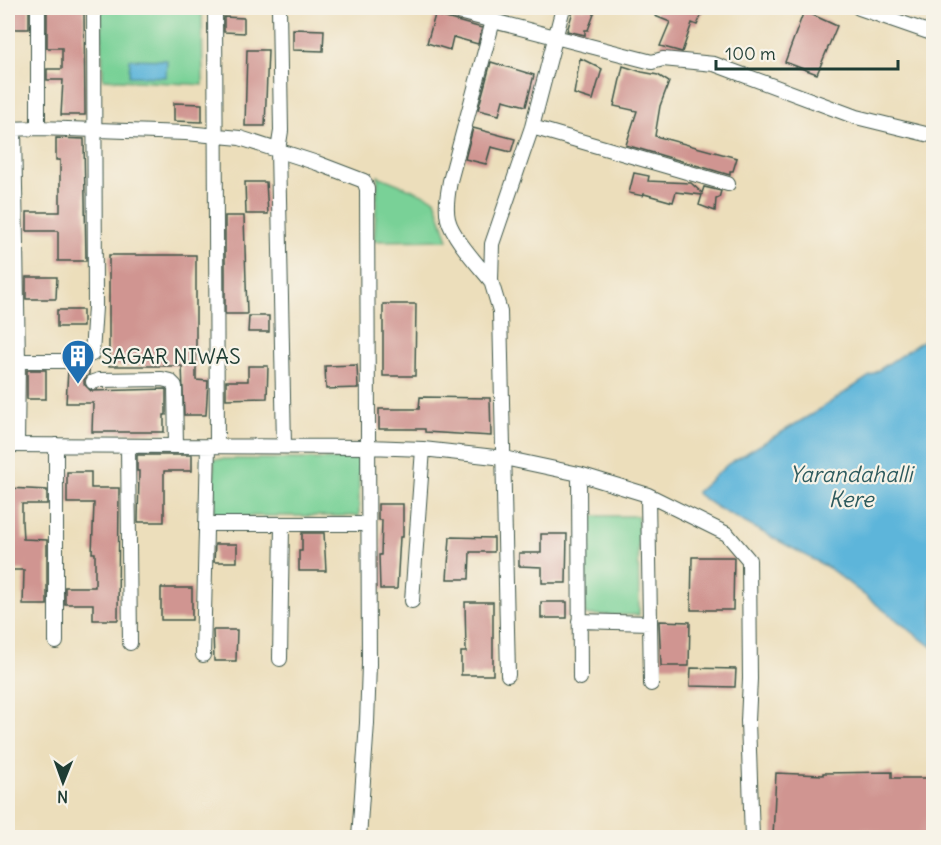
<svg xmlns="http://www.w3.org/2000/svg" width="941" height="845" viewBox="0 0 941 845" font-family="Delius,sans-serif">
	<rect width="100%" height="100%" fill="#f7f3e8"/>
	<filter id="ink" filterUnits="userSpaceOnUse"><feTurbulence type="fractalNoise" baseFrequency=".0167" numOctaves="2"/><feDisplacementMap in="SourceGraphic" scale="12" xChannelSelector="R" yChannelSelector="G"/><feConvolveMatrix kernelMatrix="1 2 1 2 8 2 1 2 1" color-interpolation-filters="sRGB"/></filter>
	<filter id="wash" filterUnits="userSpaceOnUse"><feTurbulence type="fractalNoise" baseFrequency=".008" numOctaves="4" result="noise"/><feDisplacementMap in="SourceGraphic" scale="24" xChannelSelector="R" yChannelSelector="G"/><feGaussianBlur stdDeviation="1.35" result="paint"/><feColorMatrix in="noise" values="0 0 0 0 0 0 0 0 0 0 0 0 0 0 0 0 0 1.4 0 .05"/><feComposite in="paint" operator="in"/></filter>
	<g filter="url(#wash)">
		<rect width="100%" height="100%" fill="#ecdebb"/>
		<path fill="#79d197" stroke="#4c8766" stroke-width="1.5" d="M101 8H202L203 85 103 79Z
			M378 176 435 199 448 240 374 241Z
			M214 459H359V516H214Z
			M584 516H638L639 615H585Z"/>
		<path fill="#5db5da" stroke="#3e7987" stroke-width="1.5" d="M130 59 167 60 166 77 129 76Z
			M933 334V648L829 568 716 507 696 493 728 464 814 413Z"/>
		<g id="blocks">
			<path fill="#d09591" d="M8 8H29V29H8Z
				M47 8H84L85 115H61L63 80H47V69H62V48H47Z
				M574 8 596 9 588 30H585V35L567 31Z
				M657 8H694L703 12 697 25 692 23 682 52 660 46 670 22 655 16Z
				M804 11 837 26 817 74 785 62Z
				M435 15 482 28 478 44 453 37 450 50 427 43Z
				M224 17 244 18V33L224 32Z
				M293 29 324 30 323 51 293 50Z
				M247 50H268L265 126H245Z
				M580 58 602 69 593 100 574 94Z
				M491 62 534 75 526 106 503 100 499 115 478 110Z
				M623 66 642 72 658 75 669 82 660 106 655 136 737 158 733 171H730V175L626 145 637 111 614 106Z
				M174 103 202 104V122L174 121Z
				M473 128 515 139 511 152 491 147 486 164 465 159Z
				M56 138 84 139 86 261H58V231H27V212H60V160H56Z
				M634 173 649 176 648 181 691 183 702 193 704 187 721 191 719 198 716 199 715 211 699 205 702 195 676 192 673 202 644 194 643 196 629 193Z
				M245 182H266L268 214H246Z
				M225 216H244L247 314H225Z
				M109 255H196V380L208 381 206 415H184L182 366H109Z
				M26 277H57L56 299H26Z
				M383 304H416L415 376H383Z
				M57 310H83V327H57Z
				M249 316H269V332H248Z
				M357 365 358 388 326 389 325 366Z
				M248 366H268L267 398 226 399V381H248Z
				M85 367H89V374L84 380V384L91 391 166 389V415H164V432H92L93 403H66L68 370H76Z
				M27 370H46V399H27Z
				M420 397 490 398 491 436 425 432V429H379V409H419Z
				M137 455H192V471H164V522H138L139 471H137Z
				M67 472H91V488H119L118 620H93V604H65V587H95V553H92L94 503H67Z
				M8 488 47 490V504H22V522L23 539 47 540V605H23L24 570H8Z
				M378 504H403V537H400L397 589H380L379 555H381L382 520H378Z
				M302 533H324L326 571H299V551H302Z
				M541 534H567L566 583H542V567L519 566V553H541Z
				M450 537 494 538V552H470L469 579H447Z
				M215 544H237V562H214Z
				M692 557H734L733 610H691Z
				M161 588H192V620H161Z
				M465 602H493V675H461V652H466Z
				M541 602H567V618H541Z
				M659 621 690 622 689 666H661Z
				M213 630H237L236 661H214Z
				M691 668 736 669 735 687 690 686Z
				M892 772V778H933V837H773L776 773 823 775V773Z"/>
		</g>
	</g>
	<g filter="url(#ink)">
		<use href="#blocks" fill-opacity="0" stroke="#3e5548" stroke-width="1.5"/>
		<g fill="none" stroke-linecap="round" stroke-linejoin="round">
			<g stroke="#3e5548" stroke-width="16">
				<path id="minor" d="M38 8V128
					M215 8 217 445
					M279 8 281 131 278 150 284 445
					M443 8 652 62 663 59 714 64 856 117 934 136
					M859 8 934 34
					M532 127 728 184
					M8 129 38 128 186 133 240 138 317 163 364 181 367 189 369 664 367 723 359 838
					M14 129 18 361 17 445
					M491 281C479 266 452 237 448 219 445 207 448 193 450 181L493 21
					M18 361H76L92 354 95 307 94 8
					M93 382 99 380 162 379 170 381 175 386 176 446
					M8 445 368 447 423 449 504 458 579 474 648 495 727 534 749 560 750 679 748 721 752 838
					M128 446 130 643
					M579 474 580 678
					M648 495 651 684
					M206 524H282L280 659
					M282 524H368
					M412 601 423 449
					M579 621 650 623
					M56 642V445
					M203 655 208 446
					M508 675 500 311 491 281 492 244 532 127 563 8"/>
			</g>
			<use href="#minor" stroke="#fff" stroke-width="14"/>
		</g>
	</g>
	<defs>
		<g id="building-pin" transform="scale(1.725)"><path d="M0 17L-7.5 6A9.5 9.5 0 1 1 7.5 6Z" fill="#1f6fb2" stroke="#f7f3e8"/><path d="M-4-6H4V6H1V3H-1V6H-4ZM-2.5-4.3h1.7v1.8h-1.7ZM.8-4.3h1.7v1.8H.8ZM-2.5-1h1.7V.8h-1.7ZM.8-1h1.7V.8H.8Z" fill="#fff"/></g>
	</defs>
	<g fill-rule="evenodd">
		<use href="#building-pin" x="78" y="356"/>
	</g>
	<g text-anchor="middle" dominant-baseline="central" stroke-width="4.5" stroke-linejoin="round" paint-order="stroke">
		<g font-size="21" fill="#1f3d34" stroke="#f7f3e8" text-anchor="start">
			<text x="101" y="356">SAGAR NIWAS</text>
		</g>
		<g font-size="22" font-style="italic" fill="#2e5b5e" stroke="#f7f3e8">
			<text x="851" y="474">Yarandahalli<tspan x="851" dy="25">Kere</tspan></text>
		</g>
	</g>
	<rect width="941" height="845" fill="none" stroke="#f7f3e8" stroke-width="30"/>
	<g transform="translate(63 782) rotate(181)" stroke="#f7f3e8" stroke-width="4.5" paint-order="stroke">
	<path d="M0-4.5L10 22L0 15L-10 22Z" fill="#1f3d34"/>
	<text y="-9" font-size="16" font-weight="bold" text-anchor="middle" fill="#1f3d34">N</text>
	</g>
	<path d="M716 60v9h182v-9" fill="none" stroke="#1f3d34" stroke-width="3"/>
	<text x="725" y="60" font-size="18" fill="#1f3d34" stroke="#f7f3e8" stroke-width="4.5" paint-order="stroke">100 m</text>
</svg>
